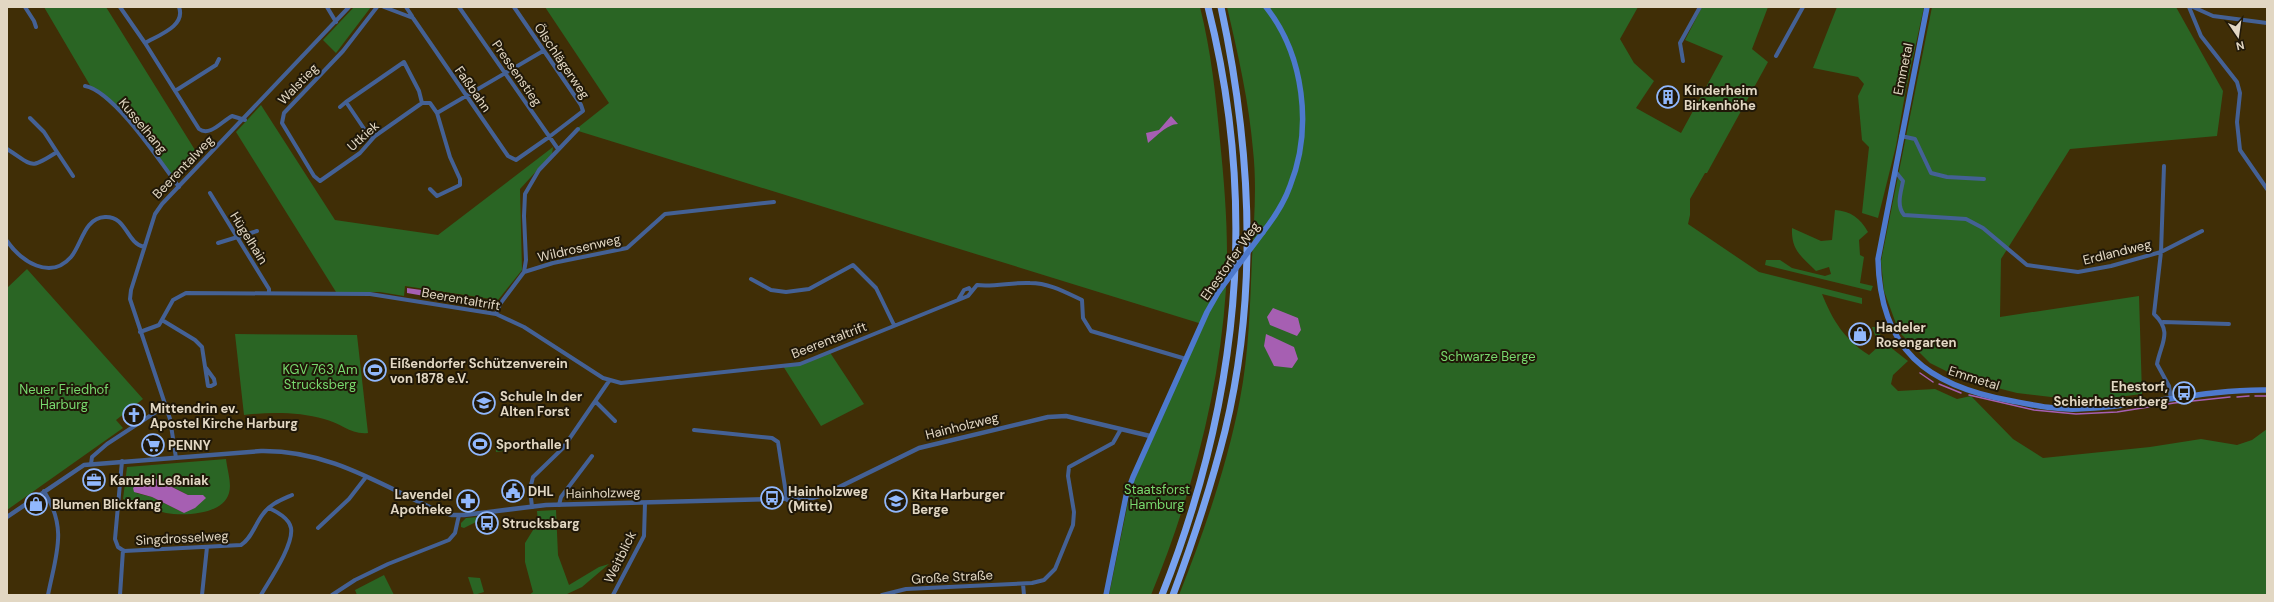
<svg xmlns="http://www.w3.org/2000/svg" width="2274" height="602" viewBox="0 0 2274 602" font-family="'DM Sans',sans-serif">
	<rect width="100%" height="100%" fill="#402e06"/>
	<path fill="#2a6524" fill-rule="evenodd" d="M44 7H106L200 158 180 178H173L127 119 91 87Z
		M354 7H371L336 53 323 40Z
		M545 7H1200C1211 51 1216 96 1220 141 1225 190 1229 240 1226 289 1219 394 1191 498 1151 595H1109L1131 488 1202 324 575 130 609 103Z
		M1227 7H1638L1620 39 1634 63 1654 81 1636 108 1681 133 1723 56 1685 40 1702 7H1768L1752 49 1768 62 1707 173H1705L1690 199V215L1688 224 1759 272 1862 298V304L1822 294C1833 321 1844 339 1869 355L1879 346 1872 327H1876L1885 343 1908 361 1893 375 1891 384 1898 391 1935 389 1957 399 1971 396 2013 439 2043 458 2150 447 2201 439 2237 445 2252 440 2267 429V595H1179C1204 532 1227 466 1240 399 1249 353 1250 305 1252 258 1254 222 1257 186 1253 150 1249 102 1238 54 1227 7Z
		M1837 7H1924L1906 89 1896 146 1878 218 1862 213 1869 147 1862 140 1858 96 1864 84 1858 77 1813 68Z
		M1932 7H2176L2223 91 2217 136 2070 149 2001 259 2000 317 2139 296 2142 394 2085 401 2017 393 1962 379 1930 363 1899 332 1884 291 1881 261Z
		M261 105 335 220 438 235 553 147 552 154 520 189 522 270 498 300 405 286 404 296 380 292H336L236 132Z
		M1835 210C1851 211 1860 218 1868 232L1859 240 1860 255 1864 257 1860 283 1873 286 1871 291 1765 265 1766 260H1780L1792 268 1825 276 1831 274 1829 267 1816 271C1801 256 1791 250 1792 228L1821 241 1832 240Z
		M27 269 143 399 116 420 123 428 7 510V288Z
		M235 334 357 335 368 433C351 435 341 423 324 419 299 412 270 412 244 415Z
		M829 351 864 404 821 426 783 366 795 365Z
		M511 441 512 450 496 452 495 442Z
		M226 459C227 469 232 484 229 493 223 515 184 516 166 513 154 510 136 503 123 499L127 467ZM163 482 188 495H198L184 513 152 497 136 493Z
		M556 510 558 555 569 585 599 567 609 564 582 587 565 595H529L533 592 525 562V543L538 522 537 511Z
		M479 517 480 520 464 528 461 527V523L466 518Z
		M384 575 394 595H357L355 590Z
		M468 577 480 578 484 592 474 595Z"/>
	<path fill="#a65fb2" d="M1171 116 1178 124C1167 124 1156 137 1148 143L1146 133 1159 130Z
		M407 288 436 292V298L407 293Z
		M443 293 470 297V303L444 300Z
		M1273 308 1298 318 1301 330 1297 336 1270 325 1267 317Z
		M1266 334 1294 347 1298 359 1292 368 1274 366 1264 346Z
		M154 478 188 495H203L206 498 195 508 184 513 152 497 134 492 133 488 139 482Z"/>
	<g fill="none" stroke-linecap="round" stroke-linejoin="round">
		<path stroke="#a65fb2" stroke-width="1.5" d="M1920 373 1933 382
			M1939 384 1961 393
			M1969 395 2034 410 2076 414 2117 412 2174 403 2230 397
			M2255 396H2267
			M2237 397 2249 396"/>
		<path stroke="#446195" stroke-width="4" d="M25 7 34 21 36 27
			M120 7 145 43 199 129C210 137 222 121 232 116L245 120
			M327 7 336 22
			M377 7 343 51 284 113 282 123 314 176 320 181 360 153 375 136 422 103H430L437 113 450 157 460 179V185L437 196 430 189
			M384 7 413 18 508 156 516 160 549 137 583 111 581 105 514 7
			M406 7 412 16
			M459 7 558 149
			M2189 7 2201 36 2237 82 2240 93 2237 122 2240 150 2267 189
			M2193 7 2213 16 2267 23
			M145 43C159 35 186 26 179 7
			M1776 56 1803 7
			M1683 61 1680 43 1700 7
			M85 86C114 91 161 163 179 187
			M175 91 216 65 219 59
			M346 102 404 62 419 91 422 103
			M340 107 346 102 371 139
			M437 113 543 51
			M1901 136 1915 139 1931 173 1947 177 1984 179
			M7 149C34 166 29 170 57 152L44 132 30 118
			M57 152 73 176
			M2164 166 2161 252 2154 314C2173 332 2161 343 2157 364L2169 386 2171 399
			M1895 171 1903 181C1901 192 1896 205 1904 215L1966 219 1983 228 2027 265 2078 272 2111 266 2161 252 2202 231
			M210 193 269 289V293
			M7 241C21 261 50 281 71 257 82 244 84 218 105 217 127 216 126 243 144 247
			M218 243 257 231
			M524 272 526 260 524 216 525 194 539 170 578 129
			M751 279 771 290 786 292 809 289 853 265 876 288 894 325
			M958 300 964 290 969 288 971 291
			M496 314 500 304 524 272 553 263 627 248 665 214 774 202
			M162 320 195 340 202 347 208 386H211L215 384 214 379 206 368
			M2163 322 2229 324
			M140 332 159 325 173 300 186 293 370 294 496 314 524 327 603 378 621 383 800 364 968 296 977 285C995 287 1012 282 1030 283 1049 283 1065 292 1082 300L1083 318 1091 331 1186 359
			M596 402 615 421
			M694 430 772 438 778 442 787 500
			M176 458 170 419 130 299 131 290 155 214 162 204 349 7
			M122 461 115 539 118 547 124 551 241 545C252 538 255 524 263 514 270 504 281 500 292 495
			M91 464 92 457 107 444 165 406
			M44 491C68 529 56 554 48 595
			M559 505 561 497 592 456
			M532 507 530 489 533 477 563 448 609 381
			M318 528 349 499 366 477
			M1023 584 1024 595
			M120 595 123 550
			M202 595 207 547
			M261 595C269 581 294 545 291 528 289 518 277 512 269 508
			M332 595 355 580 388 564 449 540 455 533 459 515
			M613 595 644 536 645 503
			M882 595 906 589 1032 583 1044 580 1055 569 1073 525 1074 512 1068 476 1069 467 1113 443 1121 429"/>
		<path stroke="#446195" stroke-width="4.5" d="M7 517 84 465 261 451C327 450 376 482 434 509L452 515H464L546 505 812 498 823 495 919 448 1048 417 1066 416 1150 436"/>
		<path stroke="#4d79cd" stroke-width="5.5" d="M1927 7 1878 259C1880 350 1927 386 2012 401 2033 405 2056 410 2078 409 2141 407 2204 389 2267 390
			M1263 232C1274 218 1284 203 1290 186 1313 128 1304 55 1266 7
			M1106 595 1126 496 1133 477 1207 312 1219 291"/>
		<path stroke="#78a2ef" stroke-width="7" d="M1162 595C1238 403 1259 209 1208 7
			M1173 595C1193 541 1211 487 1225 431 1259 291 1251 147 1221 7"/>
		<path stroke="#4d79cd" stroke-width="5.5" d="M1219 291 1263 232"/>
	</g>
	<defs>
		<g id="building-ring" transform="scale(1.15)"><circle r="9.5" fill="#201808" stroke="#91b8fd" stroke-width="1.5"/><path d="M-4-6H4V6H1V3H-1V6H-4ZM-2.5-4.3h1.7v1.8h-1.7ZM.8-4.3h1.7v1.8H.8ZM-2.5-1h1.7V.8h-1.7ZM.8-1h1.7V.8H.8Z" fill="#91b8fd"/></g>
		<g id="shop-ring" transform="scale(1.15)"><circle r="9.5" fill="#201808" stroke="#91b8fd" stroke-width="1.5"/><path d="M-5-2.5h2.3a2.7 3.5 0 0 1 5.4 0H5L5.5 6h-11ZM-1.5-2.5h3a1.5 2.3 0 0 0-3 0Z" fill="#91b8fd"/></g>
		<g id="stadium-ring" transform="scale(1.15)"><circle r="9.5" fill="#201808" stroke="#91b8fd" stroke-width="1.5"/><path d="M0-5a6.5 5 0 1 0 0 10a6.5 5 0 1 0 0-10ZM-3.5-1.8h7v3.6h-7Z" fill="#91b8fd"/></g>
		<g id="bus-ring" transform="scale(1.15)"><circle r="9.5" fill="#201808" stroke="#91b8fd" stroke-width="1.5"/><path d="M-5-6H5V4H4V6H2V4H-2V6H-4V4H-5ZM-3.5-4V0h7V-4ZM-3.5 1.2v1.5H-2V1.2ZM2 1.2v1.5H3.5V1.2Z" fill="#91b8fd"/></g>
		<g id="school-ring" transform="scale(1.15)"><circle r="9.5" fill="#201808" stroke="#91b8fd" stroke-width="1.5"/><path d="M0-5L7-2L0 1L-7-2ZM-4 1L0 2.5L4 1V4Q0 6-4 4Z" fill="#91b8fd"/></g>
		<g id="church-ring" transform="scale(1.15)"><circle r="9.5" fill="#201808" stroke="#91b8fd" stroke-width="1.5"/><path d="M-1.2-6h2.4v3.5h3.3v2.4h-3.3V6h-2.4V-.1h-3.3v-2.4h3.3Z" fill="#91b8fd"/></g>
		<g id="supermarket-ring" transform="scale(1.15)"><circle r="9.5" fill="#201808" stroke="#91b8fd" stroke-width="1.5"/><path d="M-6-5.5h2.5l.6 2H6L4.5 2H-2.5L-4.4-4H-6ZM-1.5 3.2a1.3 1.3 0 1 0 .1 0ZM3 3.2a1.3 1.3 0 1 0 .1 0Z" fill="#91b8fd"/></g>
		<g id="office-ring" transform="scale(1.15)"><circle r="9.5" fill="#201808" stroke="#91b8fd" stroke-width="1.5"/><path d="M-6-3h4V-5.5h4V-3h4V5H-6ZM-1-4.5V-3h2v-1.5ZM-6 0V1H6V0Z" fill="#91b8fd"/></g>
		<g id="civic-ring" transform="scale(1.15)"><circle r="9.5" fill="#201808" stroke="#91b8fd" stroke-width="1.5"/><path d="M-.6-6.5H3V-4.5H.6V-3L4-1V1h2V6H-6V1h2V-1L-.6-3ZM-1.2 2.5V6h2.4V2.5Z" fill="#91b8fd"/></g>
		<g id="pharmacy-ring" transform="scale(1.15)"><circle r="9.5" fill="#201808" stroke="#91b8fd" stroke-width="1.5"/><path d="M-2-6h4v4h4v4h-4v4h-4v-4h-4v-4h4Z" fill="#91b8fd"/></g>
	</defs>
	<g fill-rule="evenodd">
		<use href="#building-ring" x="1668" y="97"/>
		<use href="#shop-ring" x="1860" y="334"/>
		<use href="#stadium-ring" x="375" y="370"/>
		<use href="#bus-ring" x="2184" y="393"/>
		<use href="#school-ring" x="484" y="403"/>
		<use href="#church-ring" x="134" y="415"/>
		<use href="#stadium-ring" x="480" y="444"/>
		<use href="#supermarket-ring" x="153" y="445"/>
		<use href="#office-ring" x="94" y="480"/>
		<use href="#civic-ring" x="513" y="491"/>
		<use href="#bus-ring" x="772" y="498"/>
		<use href="#pharmacy-ring" x="468" y="501"/>
		<use href="#school-ring" x="896" y="501"/>
		<use href="#shop-ring" x="36" y="504"/>
		<use href="#bus-ring" x="487" y="523"/>
	</g>
	<g text-anchor="middle" dominant-baseline="central" stroke-width="4" stroke-linejoin="round" paint-order="stroke">
		<g font-size="13" fill="#e2d7c3" stroke="#201808">
			<text transform="translate(562 61) rotate(56)">Ölschlägerweg</text>
			<text transform="translate(1903 69) rotate(-78)">Emmetal</text>
			<text transform="translate(517 73) rotate(55)">Pressenstieg</text>
			<text transform="translate(298 84) rotate(-46)">Walstieg</text>
			<text transform="translate(473 89) rotate(55)">Faßbahn</text>
			<text transform="translate(143 126) rotate(50)">Kusselhang</text>
			<text transform="translate(363 136) rotate(-42)">Utkiek</text>
			<text transform="translate(183 167) rotate(-46)">Beerentalweg</text>
			<text transform="translate(249 238) rotate(58)">Hügelhain</text>
			<text transform="translate(579 248) rotate(-13)">Wildrosenweg</text>
			<text transform="translate(2117 252) rotate(-14)">Erdlandweg</text>
			<text transform="translate(1230 261) rotate(-55)">Ehestorfer Weg</text>
			<text transform="translate(461 299) rotate(10)">Beerentaltrift</text>
			<text transform="translate(829 340) rotate(-21)">Beerentaltrift</text>
			<text transform="translate(1974 378) rotate(18)">Emmetal</text>
			<text transform="translate(962 426) rotate(-14)">Hainholzweg</text>
			<text transform="translate(603 493) rotate(-1)">Hainholzweg</text>
			<text transform="translate(182 538) rotate(-3)">Singdrosselweg</text>
			<text transform="translate(620 557) rotate(-64)">Weitblick</text>
			<text transform="translate(952 577) rotate(-3)">Große Straße</text>
		</g>
		<g font-size="13" font-weight="bold" fill="#e2d7c3" stroke="#201808" text-anchor="start">
			<text x="1684" y="90">Kinderheim<tspan x="1684" dy="15">Birkenhöhe</tspan></text>
			<text x="1876" y="327">Hadeler<tspan x="1876" dy="15">Rosengarten</tspan></text>
			<text x="390" y="363">Eißendorfer Schützenverein<tspan x="390" dy="15">von 1878 e.V.</tspan></text>
			<text x="2168" y="386" text-anchor="end">Ehestorf,<tspan x="2168" dy="15">Schierheisterberg</tspan></text>
			<text x="500" y="396">Schule In der<tspan x="500" dy="15">Alten Forst</tspan></text>
			<text x="150" y="408">Mittendrin ev.<tspan x="150" dy="15">Apostel Kirche Harburg</tspan></text>
			<text x="496" y="444">Sporthalle 1</text>
			<text x="168" y="445">PENNY</text>
			<text x="110" y="480">Kanzlei Leßniak</text>
			<text x="528" y="491">DHL</text>
			<text x="788" y="491">Hainholzweg<tspan x="788" dy="15">(Mitte)</tspan></text>
			<text x="452" y="494" text-anchor="end">Lavendel<tspan x="452" dy="15">Apotheke</tspan></text>
			<text x="912" y="494">Kita Harburger<tspan x="912" dy="15">Berge</tspan></text>
			<text x="52" y="504">Blumen Blickfang</text>
			<text x="502" y="523">Strucksbarg</text>
		</g>
		<g font-size="13" fill="#78da6e" stroke="#201808">
			<text x="1488" y="356">Schwarze Berge</text>
			<text x="320" y="369">KGV 763 Am<tspan x="320" dy="15">Strucksberg</tspan></text>
			<text x="64" y="389">Neuer Friedhof<tspan x="64" dy="15">Harburg</tspan></text>
			<text x="1157" y="489">Staatsforst<tspan x="1157" dy="15">Hamburg</tspan></text>
		</g>
	</g>
	<rect width="2274" height="602" fill="none" stroke="#e2d7c3" stroke-width="16"/>
	<g transform="translate(2238 36) rotate(167)" stroke="#201808" stroke-width="3" paint-order="stroke">
	<path d="M0-3L7 15L0 10L-7 15Z" fill="#e2d7c3"/>
	<text y="-6" font-size="11" font-weight="bold" text-anchor="middle" fill="#e2d7c3">N</text>
	</g>
</svg>
